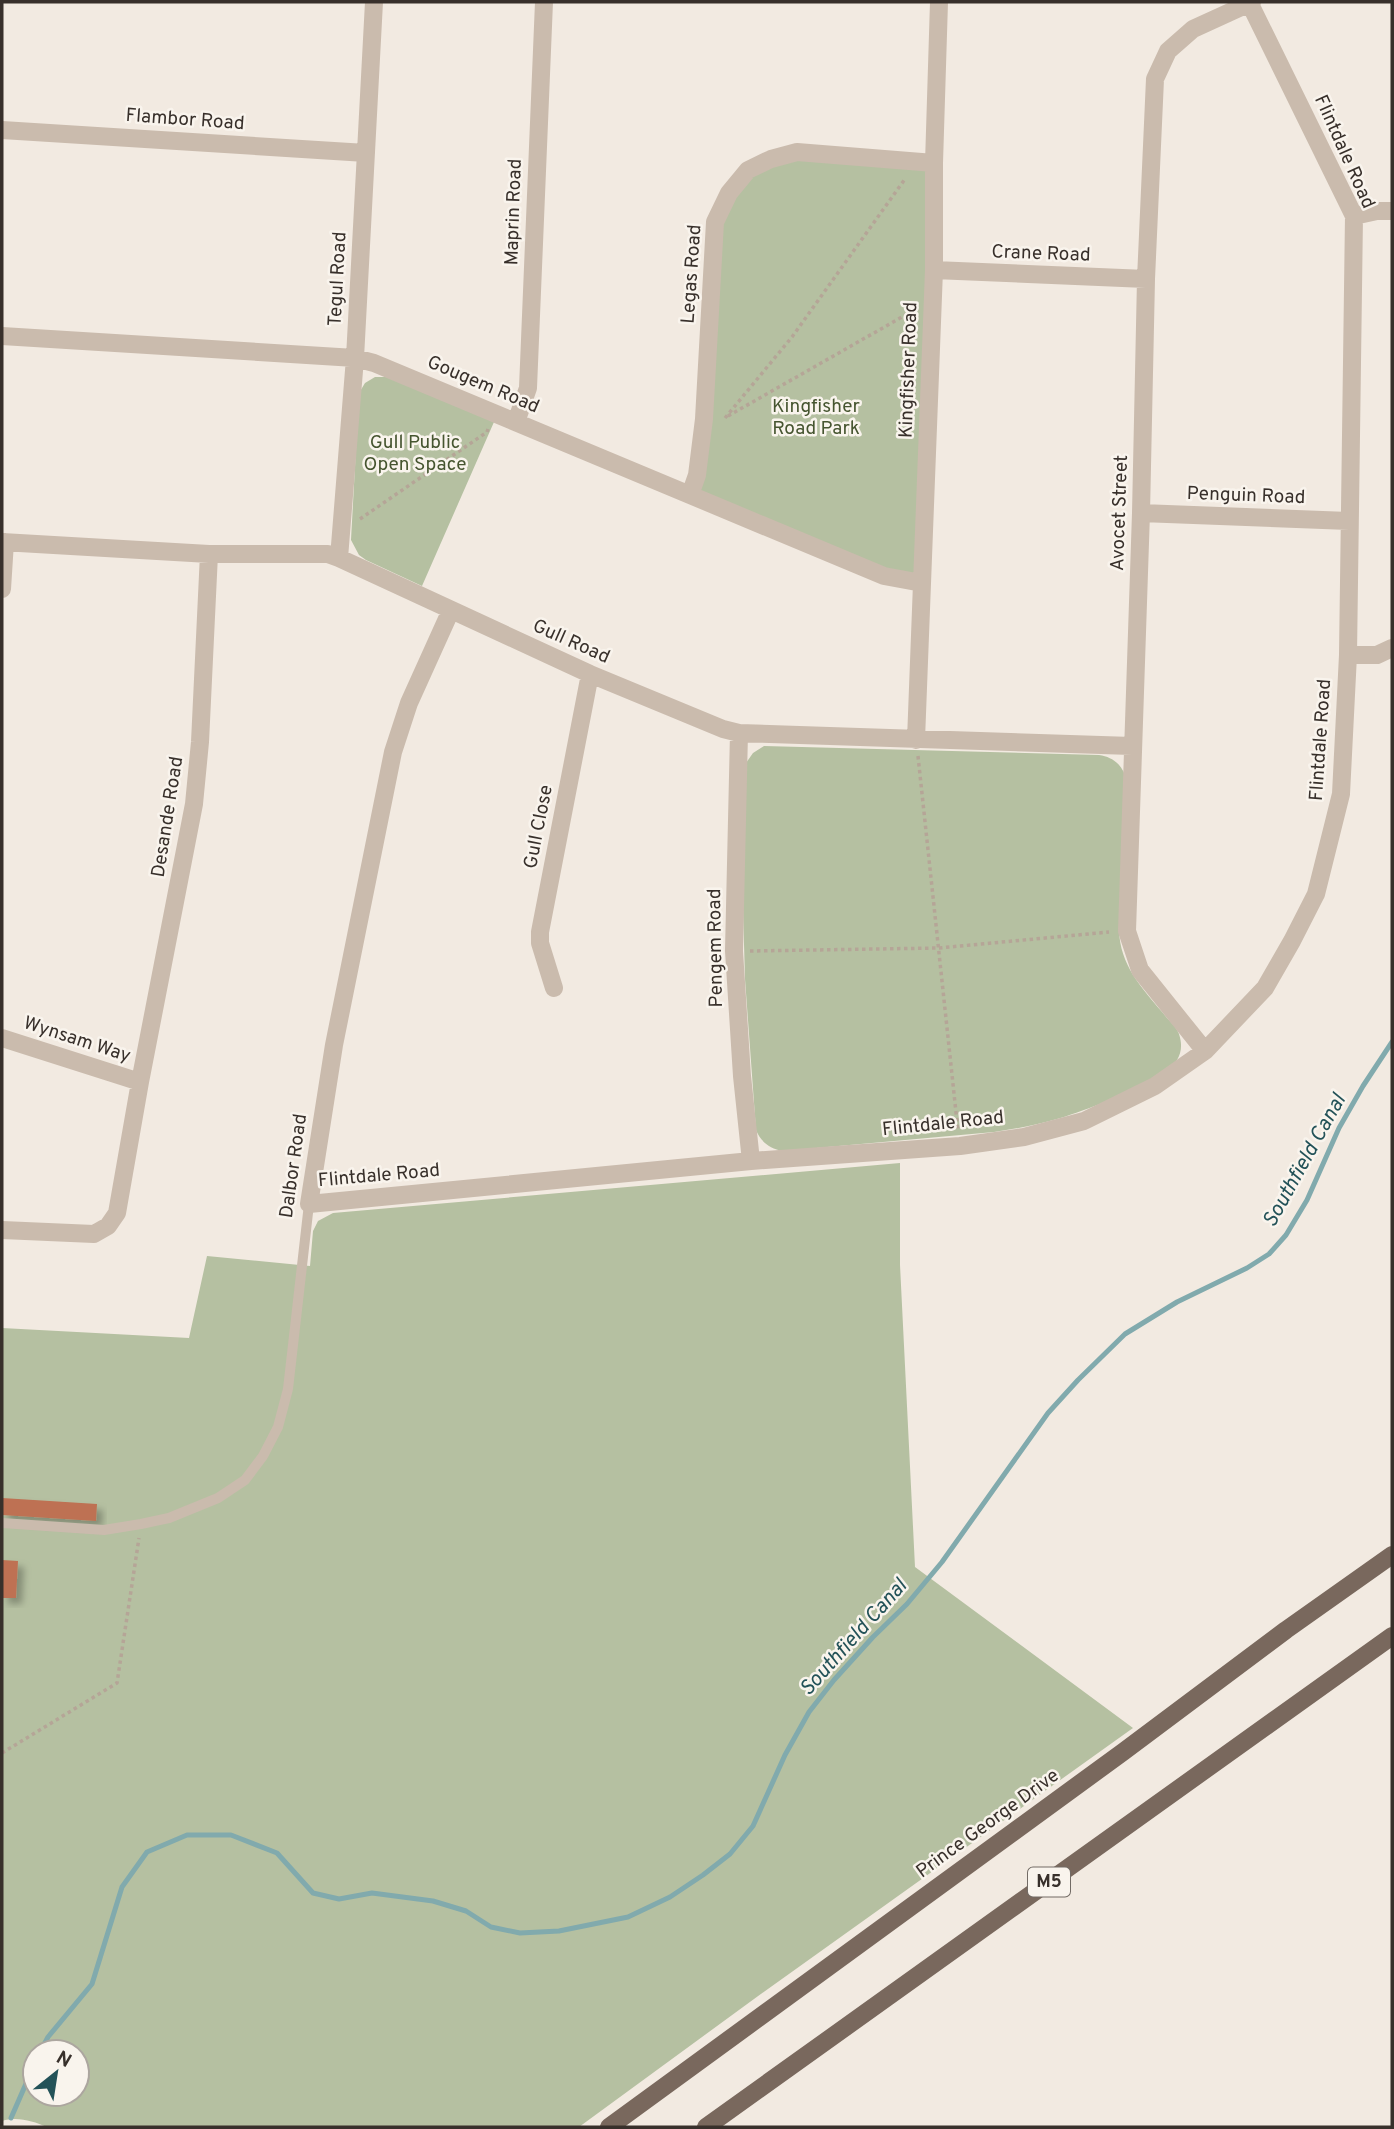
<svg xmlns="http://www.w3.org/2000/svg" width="1394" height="2129" viewBox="0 0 1394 2129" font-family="Overpass,sans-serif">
	<defs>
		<filter id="shadow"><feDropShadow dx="6" dy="6" stdDeviation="3.5" flood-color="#0004"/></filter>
	</defs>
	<rect width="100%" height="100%" fill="#f2eae1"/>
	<path fill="#b5c0a1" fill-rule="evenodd" d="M771 159 934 163 922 583 690 495 715 222 729 193Z
		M375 377H387L494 422 422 586 366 560 359 555 351 540 359 393 365 383Z
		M764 746 1099 755C1112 757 1120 763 1125 775L1119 930C1120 965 1141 987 1163 1013 1168 1020 1176 1026 1179 1034 1182 1043 1182 1052 1177 1060 1163 1081 1083 1112 1057 1119 1036 1125 1015 1129 994 1132L783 1151C770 1149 761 1142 756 1130L745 979 743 909 746 763 753 753Z
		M900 1163V1265L915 1567 1133 1728 754 1999 579 2127H47C33 2121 17 2116 2 2121V1328L189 1338 207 1256 310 1266 313 1231 318 1221 333 1213ZM35 2052H77V2094H35Z"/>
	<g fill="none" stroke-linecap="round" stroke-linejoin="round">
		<path stroke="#81aaad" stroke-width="5" d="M40 2052 48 2037 92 1984 122 1887 147 1852 187 1835H231L277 1853 313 1893 339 1899 372 1893 433 1901 466 1911 491 1927 520 1933 559 1931 628 1917 670 1897 703 1875 730 1854 753 1826 785 1755 809 1712 834 1680 873 1637 907 1604 942 1562 1048 1413 1078 1380 1125 1334 1177 1302 1247 1268 1269 1254 1286 1235 1307 1200 1339 1128 1363 1086 1392 1042
			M11 2118 35 2063"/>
	</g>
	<path fill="#be7152" filter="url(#shadow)" d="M2 1498 97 1504 96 1521 2 1515Z
		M2 1560 18 1561 16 1598H2Z"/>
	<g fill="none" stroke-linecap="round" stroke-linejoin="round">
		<path stroke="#b5a597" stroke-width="3.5" stroke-dasharray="3.5 3.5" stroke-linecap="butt" d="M728 416 916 309
			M725 418 792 337 905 179
			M360 519 487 432 488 429
			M918 756 958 1131
			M750 951 939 948 1109 932
			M2 1753 117 1683 139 1538"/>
		<path stroke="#cabbad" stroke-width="10" d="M2 1523 104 1530 141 1524 169 1518 218 1498 245 1480 263 1456 278 1427 288 1389 309 1204"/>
		<path stroke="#cabbad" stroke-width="18" d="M2 130 366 153
			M1354 216 1377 211H1392
			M934 270 1146 279
			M2 336 355 358 374 363 884 576 922 583
			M516 422 528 388 544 2
			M690 495 697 475 704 419 715 222 729 193 748 170 771 159 797 152 934 163
			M1141 513 1349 521
			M2 542 209 554H328L339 558 590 674 723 729 739 733 1132 746
			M339 558 355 358 374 2
			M2 589 5 542
			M451 610 409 703 393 752 334 1045 309 1204 751 1161 960 1146 1024 1137 1084 1121 1155 1086 1205 1051 1265 988 1292 941 1316 894 1341 794 1348 655 1354 216 1249 2
			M1348 655H1377L1392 648
			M739 733 734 951 742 1076 751 1161
			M916 740 934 270V163L939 2
			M554 988 540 943V932L590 674
			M2 1038 140 1082
			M1205 1051 1140 970 1127 931 1141 513 1146 279 1155 79 1168 51 1193 29 1252 2
			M2 1230 94 1234 108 1226 117 1213 140 1082 194 804 200 742 209 554"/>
		<path stroke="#79685d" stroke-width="18" d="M609 2127 1123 1752 1286 1630 1392 1555
			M706 2127 1392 1636"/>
	</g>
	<g text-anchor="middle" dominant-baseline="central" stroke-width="5" stroke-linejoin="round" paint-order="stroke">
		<rect fill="#f9f4ed" stroke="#726b65" stroke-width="2" x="1028" y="1867.5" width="42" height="29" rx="5"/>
		<g font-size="18" font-weight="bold" fill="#38302b">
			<text x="1049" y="1882">M5</text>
		</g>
		<g font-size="19" fill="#38302b" stroke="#f9f4ed">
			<text transform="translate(185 120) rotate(4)">Flambor Road</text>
			<text transform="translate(1344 152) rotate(66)">Flintdale Road</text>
			<text transform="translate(514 212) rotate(-88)">Maprin Road</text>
			<text transform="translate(1041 254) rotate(2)">Crane Road</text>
			<text transform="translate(692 274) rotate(-86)">Legas Road</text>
			<text transform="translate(338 279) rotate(-87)">Tegul Road</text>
			<text transform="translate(909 370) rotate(-88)">Kingfisher Road</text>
			<text transform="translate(483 385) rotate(23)">Gougem Road</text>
			<text transform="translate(1246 496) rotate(2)">Penguin Road</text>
			<text transform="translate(1120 513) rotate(-88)">Avocet Street</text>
			<text transform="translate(571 642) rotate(24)">Gull Road</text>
			<text transform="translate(1321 740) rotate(-86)">Flintdale Road</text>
			<text transform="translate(168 817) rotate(-81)">Desande Road</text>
			<text transform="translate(539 827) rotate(-79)">Gull Close</text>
			<text transform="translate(716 948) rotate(-91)">Pengem Road</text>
			<text transform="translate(77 1040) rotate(18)">Wynsam Way</text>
			<text transform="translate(943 1124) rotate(-6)">Flintdale Road</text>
			<text transform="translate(294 1166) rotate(-82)">Dalbor Road</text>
			<text transform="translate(379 1176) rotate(-5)">Flintdale Road</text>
			<text transform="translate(988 1824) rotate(-36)">Prince George Drive</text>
		</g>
		<g font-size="19" fill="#465530" stroke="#f9f4ed">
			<text x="816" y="407">Kingfisher<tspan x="816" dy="22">Road Park</tspan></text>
			<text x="415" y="443">Gull Public<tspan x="415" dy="22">Open Space</tspan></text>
		</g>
		<g font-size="21" font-style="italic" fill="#235258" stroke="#f9f4ed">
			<text transform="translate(1305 1161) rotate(-61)">Southfield Canal</text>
			<text transform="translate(854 1638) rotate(-48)">Southfield Canal</text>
		</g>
	</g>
	<rect width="1394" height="2129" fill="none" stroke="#38302b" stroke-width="7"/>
	<g transform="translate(56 2073) rotate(30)"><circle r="33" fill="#f9f4ed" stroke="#aca69f" stroke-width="2"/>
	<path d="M0-5L12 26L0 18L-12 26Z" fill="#235258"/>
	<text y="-10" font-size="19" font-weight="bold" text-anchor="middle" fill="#38302b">N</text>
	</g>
</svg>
